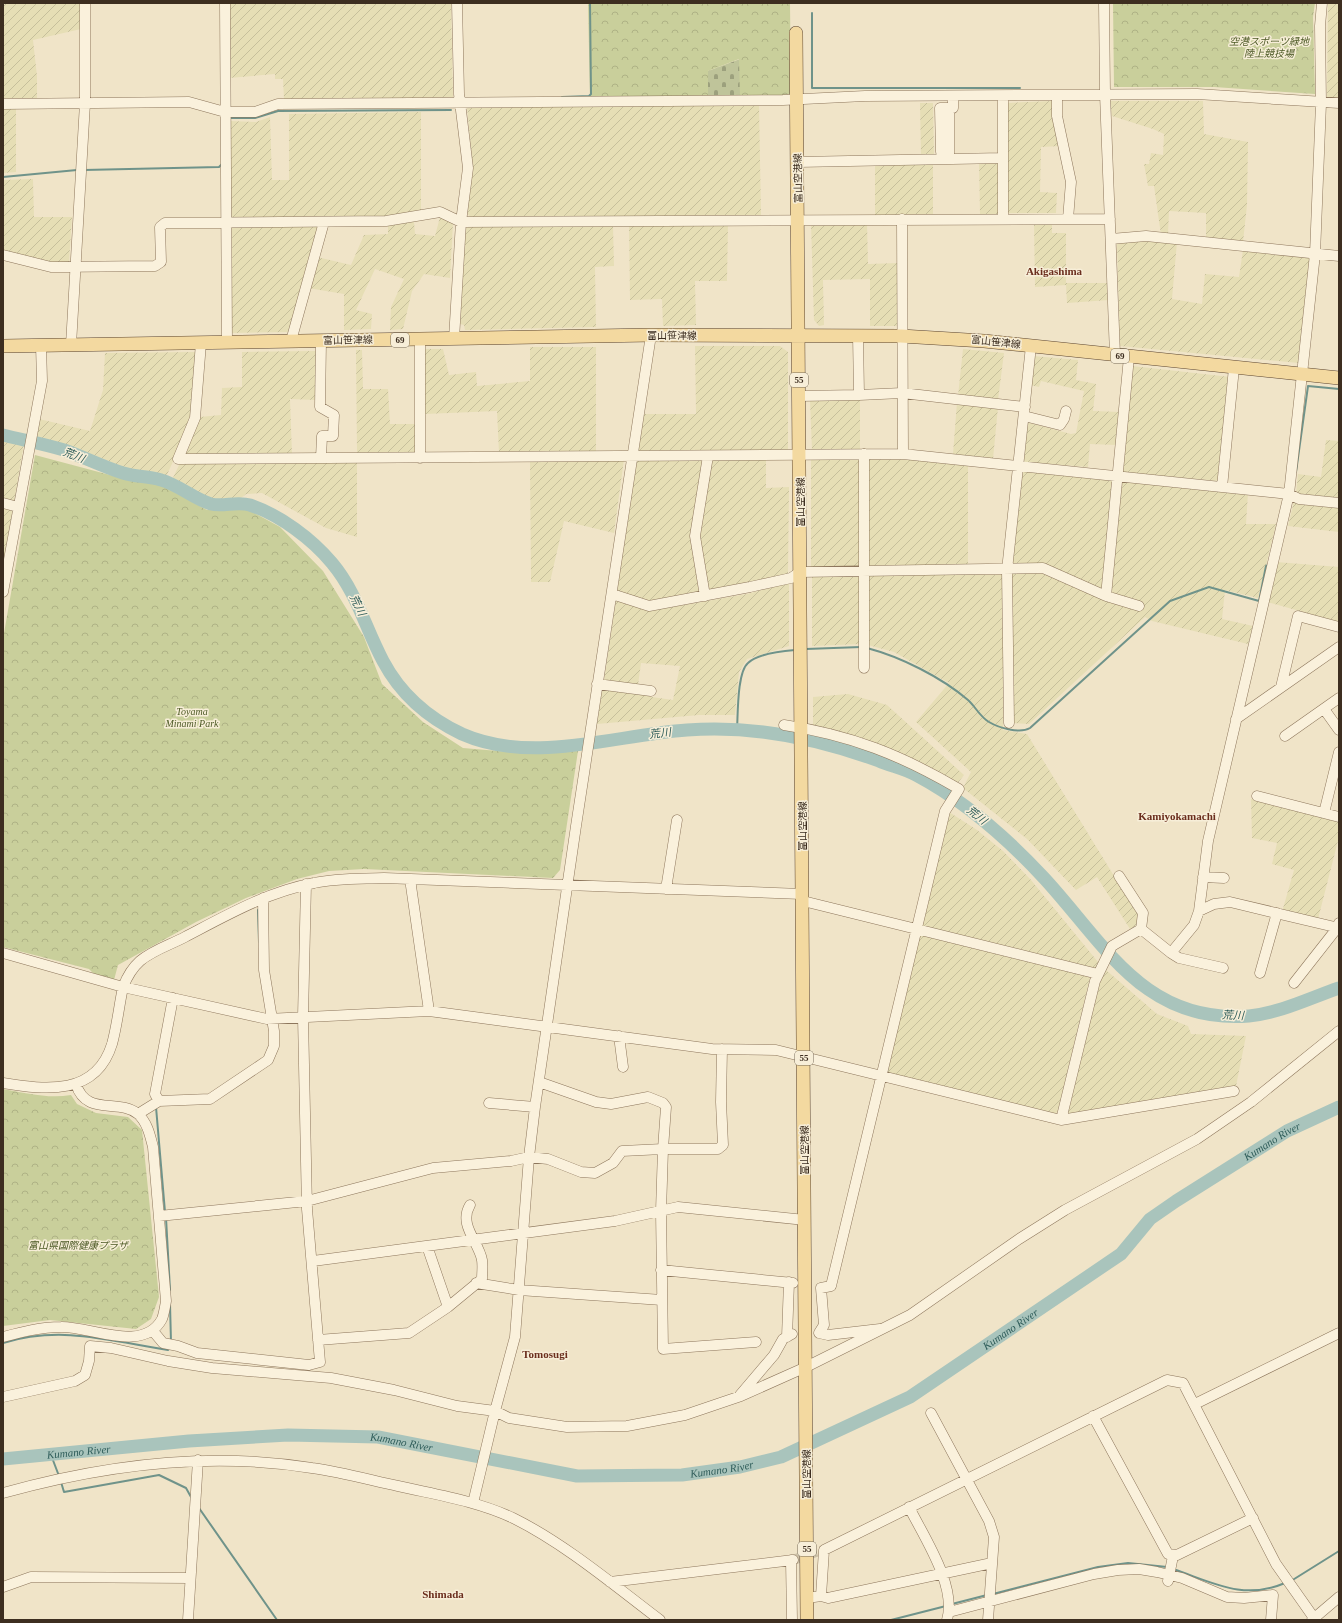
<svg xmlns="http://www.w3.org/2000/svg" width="1342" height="1623" viewBox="0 0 1342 1623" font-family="'Times New Roman','Noto Sans JP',serif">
	<defs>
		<pattern id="farmland-furrows" width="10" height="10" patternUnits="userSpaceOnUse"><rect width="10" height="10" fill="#e6deb5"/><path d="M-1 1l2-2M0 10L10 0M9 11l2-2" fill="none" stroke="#c6bf9b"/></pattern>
		<pattern id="cemetery-stones" width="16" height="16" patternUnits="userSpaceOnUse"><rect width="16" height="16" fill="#bfc49a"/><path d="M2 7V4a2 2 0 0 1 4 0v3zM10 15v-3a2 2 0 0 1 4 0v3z" fill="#9ca07d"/></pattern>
		<pattern id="park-crowns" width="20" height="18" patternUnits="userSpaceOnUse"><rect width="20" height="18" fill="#c9cf9b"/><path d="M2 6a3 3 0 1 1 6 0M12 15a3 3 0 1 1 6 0" fill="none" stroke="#aeb285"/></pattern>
	</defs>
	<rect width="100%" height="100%" fill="#f0e4c8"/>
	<path fill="url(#farmland-furrows)" d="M3 3H81V29L33 40 37 76V98H3Z
		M228 3H451L453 98 284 99 283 79H275V74L229 78Z
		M1328 3H1339V98H1327Z
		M1052 101 1061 146 1041 147 1040 192 1057 193 1056 213H1007V103Z
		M1110 101H1203L1204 134 1248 142 1247 205 1243 242 1206 240V213L1169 211 1168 234 1161 235 1154 186H1148L1144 164H1149L1151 153 1163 155 1164 134 1153 129 1112 116Z
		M920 103H933L934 156H921Z
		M759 104 761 215 470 217 467 213 472 157 467 107Z
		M3 106H16V172L3 173Z
		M421 112V212L389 218H229V121L256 122 270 117 272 180H289V114Z
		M979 161 999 162 1000 213 998 214 980 215Z
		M875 163H933V214L875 215Z
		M33 179 34 217H72L69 262H48L3 251V180Z
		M440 217 453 223 450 278 424 274 412 291 403 329 390 330 391 307 404 279 375 269 356 310 372 314 371 329 344 330V294L308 288 317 257 351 265 364 235 388 234V225L414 222 415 234 435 236Z
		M1034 222H1052V233H1066V283H1108L1109 300 1067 303 1066 285 1035 287Z
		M728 223 727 281H695L696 325 663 326 662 299 630 300 629 224Z
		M811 223H867L868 264 899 263V326H870V279L823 280 824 325 819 326 814 320Z
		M229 225H319L291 332 230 333Z
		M613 225 614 266 595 267 596 327 465 330 464 325 460 324 465 229 470 226Z
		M1146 240 1177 242 1172 299 1202 304 1205 274 1239 277 1243 250 1310 256 1299 363 1120 346 1117 243Z
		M695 346H780L788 352V451H638L644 414H696Z
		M530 347H596V453H499L497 411 425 414 424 349H443L449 375 476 372 477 386 530 381Z
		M963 349 1004 353 998 400 958 396Z
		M356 350H362L363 389H388L390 424H415L416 454H357Z
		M317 351 315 400 290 399 292 455 185 456 184 453 200 417 221 415 222 388 242 387V352Z
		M196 352 193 417 166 477 124 471 63 448 35 441 39 419 90 431 103 390 105 353Z
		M1033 356 1078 360 1076 380 1096 384 1093 411 1120 412 1116 445 1090 444 1088 467 1026 462 1022 460 1026 422 1071 434 1076 433 1084 391 1041 381 1039 387 1030 385Z
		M1132 366 1230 377 1219 481 1120 472Z
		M860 398V450L812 451 810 399Z
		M957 402 998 407 993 459 953 454Z
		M3 438 24 443 14 502 3 499Z
		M1326 440 1339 441V532L1288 526 1296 493 1298 474 1321 477Z
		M766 458V488L789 487 788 575 649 602 616 591 636 459Z
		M860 458 861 567H811V459Z
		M867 458H904L968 464V567H868Z
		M624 459 614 533 564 521 550 582H531L530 460Z
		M357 461V537L326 528 262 493 246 494 241 498 213 501 171 482 180 463Z
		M1021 470 1114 480 1103 592 1044 566 1012 567Z
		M1120 480 1248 493 1246 524H1276L1258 598 1225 590 1222 619 1253 626 1248 644 1152 621 1145 617 1029 724 1012 723 1010 574 1044 572 1108 595Z
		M3 506 13 509 3 565Z
		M1276 562 1339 567V622L1267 602Z
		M867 574 1004 575 1003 730 1027 734 1138 915V924L1130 929 1097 877 1076 890 1027 839 963 788 971 772 916 722 949 683 894 652 868 645Z
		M812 575H861V644L812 646Z
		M789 583V646L747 659 739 672 735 715H699L597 724 602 690 640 692 652 697 673 700 680 666 641 663 638 685 604 681 616 600 650 611 747 594Z
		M848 694 887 705 964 775 957 784 813 726V697Z
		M1251 799 1339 820V837L1318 919 1282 912 1294 870 1272 864 1277 843 1252 838Z
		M949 812 977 830 1003 851 1031 880 1098 962 1095 970 922 927Z
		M919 934 1090 977 1058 1111 1054 1115 885 1072Z
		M1106 970 1157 1014 1188 1026 1191 1034 1246 1036 1236 1086 1117 1107 1071 1114 1067 1113 1097 984Z"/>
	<path fill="url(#cemetery-stones)" d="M740 59V96H708V71Z"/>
	<path fill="url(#park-crowns)" d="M588 3H790L791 92 788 96H740L739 59 708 71V96L590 97Z
		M1113 3H1315L1313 17 1315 94 1214 87H1114Z
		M35 455 110 475 158 483 207 510 242 506 280 527 323 571 364 637 382 684 423 722 463 748 522 753 578 751 560 870 553 878 364 869 329 871 297 879 246 898 196 922 118 965 114 980 95 975 89 969 3 947V639Z
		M3 1089C26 1093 48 1099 71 1095L77 1104 96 1113 128 1117 142 1130 159 1297 151 1319 136 1329 50 1320 3 1326Z"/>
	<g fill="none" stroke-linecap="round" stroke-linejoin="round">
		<path stroke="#6f938a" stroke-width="2" d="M812 13V88H1020
			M562 97 589 96 591 94 590 3
			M229 118H255L278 111 451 110
			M84 170 219 167 222 164
			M3 177 77 170
			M1296 472 1308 386 1339 389
			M867 648C901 657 941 677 968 700 975 706 980 717 989 722 999 728 1020 734 1030 728L1170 601 1209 587 1259 601 1266 566 1269 564
			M806 649 861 647
			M737 729C738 715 737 672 748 663 757 654 783 651 795 650
			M258 910 259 942
			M156 1107 165 1212
			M166 1218 170 1290
			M170 1304 171 1342
			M3 1343C61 1325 111 1341 168 1350L170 1348
			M51 1455 59 1476
			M61 1482 64 1492 159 1475 186 1488 191 1497
			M199 1508 277 1620
			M1173 1569C1212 1582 1243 1601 1285 1583
			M1291 1581 1339 1551
			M993 1594 1098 1567 1128 1563 1167 1567
			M952 1604 987 1595
			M891 1620 946 1606"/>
		<g stroke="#a9c4bc" stroke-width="13">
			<path d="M3 435C23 440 44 444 64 450 84 457 103 467 123 473 135 477 149 476 161 480 179 485 194 499 211 504 223 507 237 501 250 505 280 515 312 539 332 563 357 593 365 627 383 661 401 695 428 718 462 734 532 765 614 735 687 730 754 725 817 738 879 761 891 766 905 769 916 775 965 801 1007 838 1044 878 1105 944 1144 1024 1249 1016 1280 1013 1310 998 1339 988"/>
			<path id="s1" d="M3 1459 189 1441 288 1435 378 1437 577 1476 682 1475 740 1467 781 1457 910 1397 1121 1254 1150 1219 1176 1201 1287 1131 1339 1107"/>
		</g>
		<path stroke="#ccc0a6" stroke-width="10" stroke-dasharray="10 5" stroke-linecap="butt" d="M793 1560 819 1551"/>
		<g stroke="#8d765c" stroke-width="11">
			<path id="minor" d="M225 3 227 343
				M1104 3 1105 94 1115 355
				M1057 95V116L1071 182 1068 219
				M1003 96V219
				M3 104 189 102 225 112H255L278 104 783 100 865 96 1197 94 1339 103
				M945 152 949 153V108
				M946 159 945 152H941L940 108H953V96
				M798 162 1003 158
				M902 219 903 454
				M1111 239 1146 236 1339 256
				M3 255 51 267 155 266 161 262 160 227 165 223 386 221 440 212 461 222 1110 219
				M454 339 461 222 468 168 459 94 457 3
				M291 341 324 222
				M201 343 195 418 178 459 903 454 1289 494 1299 499 1339 503
				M71 345 85 103V3
				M859 395 902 393 1025 407
				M799 396 859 395 858 335
				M1024 416 1060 425 1064 419 1066 411
				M321 458 322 436H333L334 415 320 407 321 341
				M420 458V340
				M1222 487 1234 368
				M3 503 18 507
				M3 592 42 381 41 345
				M612 594 649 606 750 587 791 578 800 572 1043 568 1106 596 1129 357
				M705 596 695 536 708 456
				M1106 596 1139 606
				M864 668V454
				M597 684 651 691
				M1281 687 1298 616 1339 627
				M1324 709 1339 730
				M1236 719 1339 647
				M1009 723 1007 570 1031 346
				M784 725C851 735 901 755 959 789L945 811 831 1286 821 1288 824 1325 819 1333 828 1335 880 1329
				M1285 736 1339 698
				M1257 796 1339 817
				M1324 813 1339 752
				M1119 876 1143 913 1141 929
				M1203 877 1224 878
				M410 879 429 1011
				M666 889 677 820
				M803 901 1098 974
				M1199 911 1214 904 1230 902 1339 928
				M1141 929 1171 953 1194 925 1199 911 1208 841 1289 494 1315 254 1321 103 1320 26 1322 3
				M3 953 123 987 267 1019 429 1011 712 1049 776 1050 1061 1120 1234 1091
				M1171 953 1179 958 1223 968
				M1260 973 1277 913
				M1294 983 1338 927 1339 923
				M619 1036 623 1067
				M722 1049 721 1102 723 1145 718 1149H663L661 1211 663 1349 756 1342
				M3 1083C46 1090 96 1096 112 1044 117 1026 119 1006 123 987 127 977 132 968 140 961 153 950 170 945 185 937 227 915 267 892 314 883 337 878 361 879 384 878L802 894
				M159 1101 210 1099 268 1060 274 1046V1031L264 970 263 898
				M489 1103 535 1107
				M138 1114 159 1101 155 1094 173 998
				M1061 1120 1095 981 1112 946 1141 929
				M159 1216 307 1201 433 1168 511 1161 529 1157 548 1159 581 1172 595 1173 613 1163 622 1151 663 1149 666 1107 663 1103 648 1097 611 1104 596 1102 539 1082
				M313 1261 615 1221 678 1207 805 1220
				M661 1270 793 1283
				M476 1283 519 1290 662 1300
				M448 1307 482 1279C482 1273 483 1266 482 1260 479 1242 458 1225 470 1205
				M153 1331 163 1343 178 1346 197 1353 309 1365 320 1362 307 1209 303 1017 306 884
				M3 1337C22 1332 41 1327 61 1327 90 1326 143 1354 162 1319 164 1314 165 1307 166 1301L153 1147C150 1135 147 1122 138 1114 119 1098 86 1117 76 1084
				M787 1337 789 1282
				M318 1340 409 1333 448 1307 427 1246
				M740 1395 774 1355 783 1339 792 1334
				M3 1397 75 1381 85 1375 89 1361 90 1346 111 1348 168 1361 212 1368 331 1378 394 1390 457 1406 495 1411 509 1418 567 1427 627 1426 685 1415 741 1396 806 1367 910 1315 1019 1239 1065 1210 1197 1139 1251 1102 1339 1031
				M1195 1404 1339 1333
				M931 1413 989 1521 994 1537 988 1620
				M1093 1416 1168 1554 1177 1555 1253 1518
				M3 1493C103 1465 208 1451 312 1468 341 1472 370 1480 398 1486 437 1495 477 1501 513 1518 564 1543 615 1586 660 1620
				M473 1503 495 1411 515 1337 529 1157 535 1107 576 826 651 335
				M909 1507C924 1537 957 1586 947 1620
				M791 1560 792 1620
				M1168 1581 1173 1556
				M610 1582 793 1560
				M3 1587 31 1577 190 1578
				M821 1596 828 1598 992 1563
				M807 1598 821 1596 824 1550 1167 1380 1183 1383 1276 1564 1314 1618
				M949 1612 1094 1574 1118 1570 1139 1569 1157 1572 1182 1578 1227 1597 1244 1598 1273 1595 1271 1620
				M188 1620 198 1460
				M1312 1620 1339 1597"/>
		</g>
		<g stroke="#5b4430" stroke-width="14">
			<path id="major" d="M796 33 807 1620
				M3 346 651 335 901 336 984 341 1339 378"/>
		</g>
		<use href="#minor" stroke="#faf1dc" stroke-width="10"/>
		<use href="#major" stroke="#f3d9a0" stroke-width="13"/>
	</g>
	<g text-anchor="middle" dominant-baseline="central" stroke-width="3" stroke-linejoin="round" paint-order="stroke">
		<g fill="#f7eed8" stroke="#756857" stroke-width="1">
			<rect x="391" y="333" width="18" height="14" rx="3"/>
			<rect x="1111" y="349" width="18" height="14" rx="3"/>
			<rect x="790" y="373" width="18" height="14" rx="3"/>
			<rect x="795" y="1051" width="18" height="14" rx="3"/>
			<rect x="798" y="1542" width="18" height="14" rx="3"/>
		</g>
		<g font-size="9" font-weight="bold" fill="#3d2e20">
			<text x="400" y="340">69</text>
			<text x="1120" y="356">69</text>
			<text x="799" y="380">55</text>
			<text x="804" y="1058">55</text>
			<text x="807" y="1549">55</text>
		</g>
		<g font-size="10" font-style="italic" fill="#4d5a26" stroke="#f7eed8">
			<text x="1269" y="41">空港スポーツ緑地<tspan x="1269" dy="12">陸上競技場</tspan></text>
			<text x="192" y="711">Toyama<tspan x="192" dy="12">Minami Park</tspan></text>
			<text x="78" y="1245">富山県国際健康プラザ</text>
		</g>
		<g font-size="10" fill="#3d2e20" stroke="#f7eed8">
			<text transform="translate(798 178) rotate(-91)">富山空港線</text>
			<text x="672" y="335">富山笹津線</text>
			<text transform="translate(348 340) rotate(-1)">富山笹津線</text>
			<text transform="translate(996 342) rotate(6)">富山笹津線</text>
			<text transform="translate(800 502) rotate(-90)">富山空港線</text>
			<text transform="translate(802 826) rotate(-90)">富山空港線</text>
			<text transform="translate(804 1150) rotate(-90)">富山空港線</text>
			<text transform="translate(806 1474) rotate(-90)">富山空港線</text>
		</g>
		<g font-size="11" font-weight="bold" fill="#6b2e1e" stroke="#f7eed8">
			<text x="1054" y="271">Akigashima</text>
			<text x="1177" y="816">Kamiyokamachi</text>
			<text x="545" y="1354">Tomosugi</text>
			<text x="443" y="1594">Shimada</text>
		</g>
		<g font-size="11" font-style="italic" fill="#2f5d5a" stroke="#f7eed8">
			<text transform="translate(74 455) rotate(21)">荒川</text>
			<text transform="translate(358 605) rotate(64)">荒川</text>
			<text transform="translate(660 733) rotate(-7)">荒川</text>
			<text transform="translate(977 815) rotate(39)">荒川</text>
			<text transform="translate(1233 1015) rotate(2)">荒川</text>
			<text stroke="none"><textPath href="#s1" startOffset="1372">Kumano River</textPath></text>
			<text stroke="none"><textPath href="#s1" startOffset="1048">Kumano River</textPath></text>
			<text stroke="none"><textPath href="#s1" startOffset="400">Kumano River</textPath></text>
			<text stroke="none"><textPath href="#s1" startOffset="76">Kumano River</textPath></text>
			<text stroke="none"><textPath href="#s1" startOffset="724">Kumano River</textPath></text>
		</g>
	</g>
	<rect width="1342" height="1623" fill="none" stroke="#3d2e20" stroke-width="8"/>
</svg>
